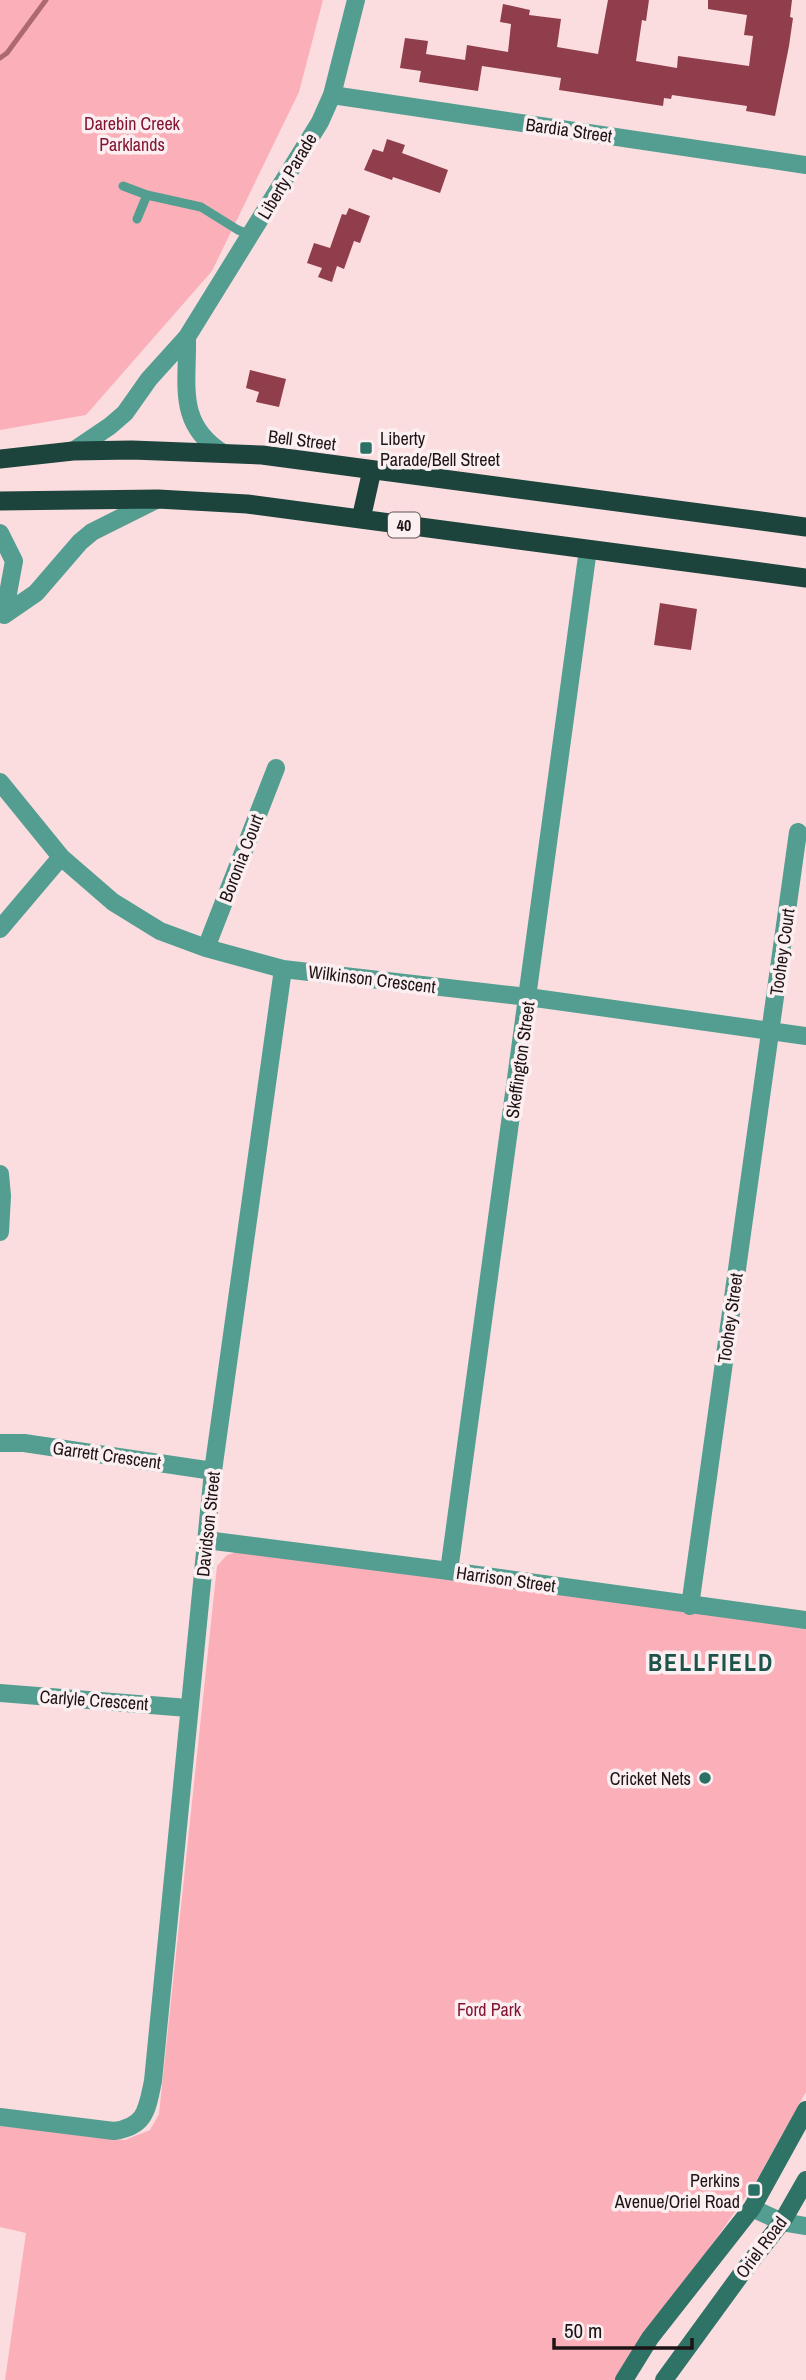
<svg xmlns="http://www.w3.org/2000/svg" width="806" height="2380" viewBox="0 0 806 2380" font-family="'Archivo Narrow',sans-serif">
	<rect width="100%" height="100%" fill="#fbdde0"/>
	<path fill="#fbb0b9" d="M0 0H323L299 92 212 271 86 415 0 430Z
		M240 1551 806 1627V2092L755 2183 618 2380H5L26 2233 0 2227V2126L125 2140 150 2130 159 2114 217 1566 227 1555Z"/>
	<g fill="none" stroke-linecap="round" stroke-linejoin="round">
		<path stroke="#ad6972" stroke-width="5" d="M0 58 7 53 46 0"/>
	</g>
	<path fill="#903d4c" d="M608 0H649L646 21 642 20 636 61 677 68 678 56 749 66 753 36 744 35 747 15 708 9V0H792L790 17 793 18 789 46 775 116 746 111 747 106 672 95 671 99 664 98 663 106 559 90 561 78 482 66 478 91 419 82 421 71 400 68 405 38 428 41 426 54 465 60 467 45 508 52 511 24 500 22 503 4 530 10 529 15 561 19 557 47 598 54Z
		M387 139 405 145 402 153 448 170 440 193 393 177 392 180 364 170 373 149 383 152Z
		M349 208 370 216 360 243 354 241 344 269 337 266 332 282 318 277 322 268 307 263 314 243 330 248 342 214 346 215Z
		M250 370 286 379 279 407 256 402 259 392 246 388Z
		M660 603 697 609 691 650 654 645Z"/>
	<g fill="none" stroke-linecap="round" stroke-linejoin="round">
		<path stroke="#539e90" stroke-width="9" d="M123 186 147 195 201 207 238 230 251 235
			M137 219 147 195"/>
		<path stroke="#539e90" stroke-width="18" d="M332 95 806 165
			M0 533 14 561 4 615
			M4 615 36 593 80 542 92 532 158 499
			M0 782 61 857 113 902 160 931 206 948 283 969 528 997 806 1036
			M0 929 61 857
			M206 948 276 768
			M0 1174 2 1196 0 1232
			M0 1443H24L213 1471
			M206 1540 449 1571 806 1620
			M449 1571 588 549
			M690 1606 798 832
			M0 1693 188 1708
			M0 2117 114 2131C146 2127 147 2109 153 2081L213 1471 283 969
			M752 2208 782 2222 806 2226"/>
		<path stroke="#539e90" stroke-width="18" d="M187 337C188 384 176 424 223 453
			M73 451 110 426 125 413 149 379 187 337 320 122 332 95 356 0"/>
		<path stroke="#2f7266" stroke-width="18" d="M624 2380 650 2338 752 2208 806 2110
			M664 2380 742 2273 782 2222 806 2180"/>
		<path stroke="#1c443c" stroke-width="19" d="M0 459 73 451 132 450 262 455 806 527
			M0 501 158 499 247 504 806 578
			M361 519 372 470"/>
	</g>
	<g fill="#2a7064" stroke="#fceff1" stroke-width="2.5">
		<rect x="359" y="441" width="14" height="14" rx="3.5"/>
		<circle cx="705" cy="1778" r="7"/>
		<rect x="747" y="2183" width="14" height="14" rx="3.5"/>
	</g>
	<g text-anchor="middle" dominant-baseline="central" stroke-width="7" stroke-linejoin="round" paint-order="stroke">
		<rect fill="#fceff1" stroke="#615657" stroke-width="2" x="388" y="512.5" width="32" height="25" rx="5"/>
		<g font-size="16" font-weight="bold" fill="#1e1415">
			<text x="404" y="525">40</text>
		</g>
		<g font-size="18" fill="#821534" stroke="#fceff1">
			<text x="132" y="123">Darebin Creek<tspan x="132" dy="21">Parklands</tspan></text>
			<text x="489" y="2009">Ford Park</text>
		</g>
		<g font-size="18" fill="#1e1415" stroke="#fceff1">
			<text transform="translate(569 130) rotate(8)">Bardia Street</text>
			<text transform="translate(287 176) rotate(-59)">Liberty Parade</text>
			<text transform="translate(302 440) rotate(7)">Bell Street</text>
			<text transform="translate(241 858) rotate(-69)">Boronia Court</text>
			<text transform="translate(782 952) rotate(-82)">Toohey Court</text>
			<text transform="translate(372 979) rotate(7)">Wilkinson Crescent</text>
			<text transform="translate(520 1060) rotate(-82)">Skeffington Street</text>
			<text transform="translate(730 1318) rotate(-82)">Toohey Street</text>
			<text transform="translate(107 1455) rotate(8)">Garrett Crescent</text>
			<text transform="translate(208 1524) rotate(-84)">Davidson Street</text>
			<text transform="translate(506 1579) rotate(8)">Harrison Street</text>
			<text transform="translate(94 1700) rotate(4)">Carlyle Crescent</text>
			<text transform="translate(761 2247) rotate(-53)">Oriel Road</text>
		</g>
		<g font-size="18" fill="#1e1415" stroke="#fceff1" text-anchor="end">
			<text x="380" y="438" text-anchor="start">Liberty<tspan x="380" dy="21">Parade/Bell Street</tspan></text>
			<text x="691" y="1778">Cricket Nets</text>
			<text x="740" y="2180">Perkins<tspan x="740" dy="21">Avenue/Oriel Road</tspan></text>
		</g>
		<g font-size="24" font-weight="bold" letter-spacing="2" fill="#1c534a" stroke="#fceff1">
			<text x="711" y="1662">BELLFIELD</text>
		</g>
	</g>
	<path d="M554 2338v10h138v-10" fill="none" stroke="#1e1415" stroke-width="3.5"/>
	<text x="564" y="2338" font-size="21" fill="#1e1415" stroke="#fceff1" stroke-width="5" paint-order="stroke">50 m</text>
</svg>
